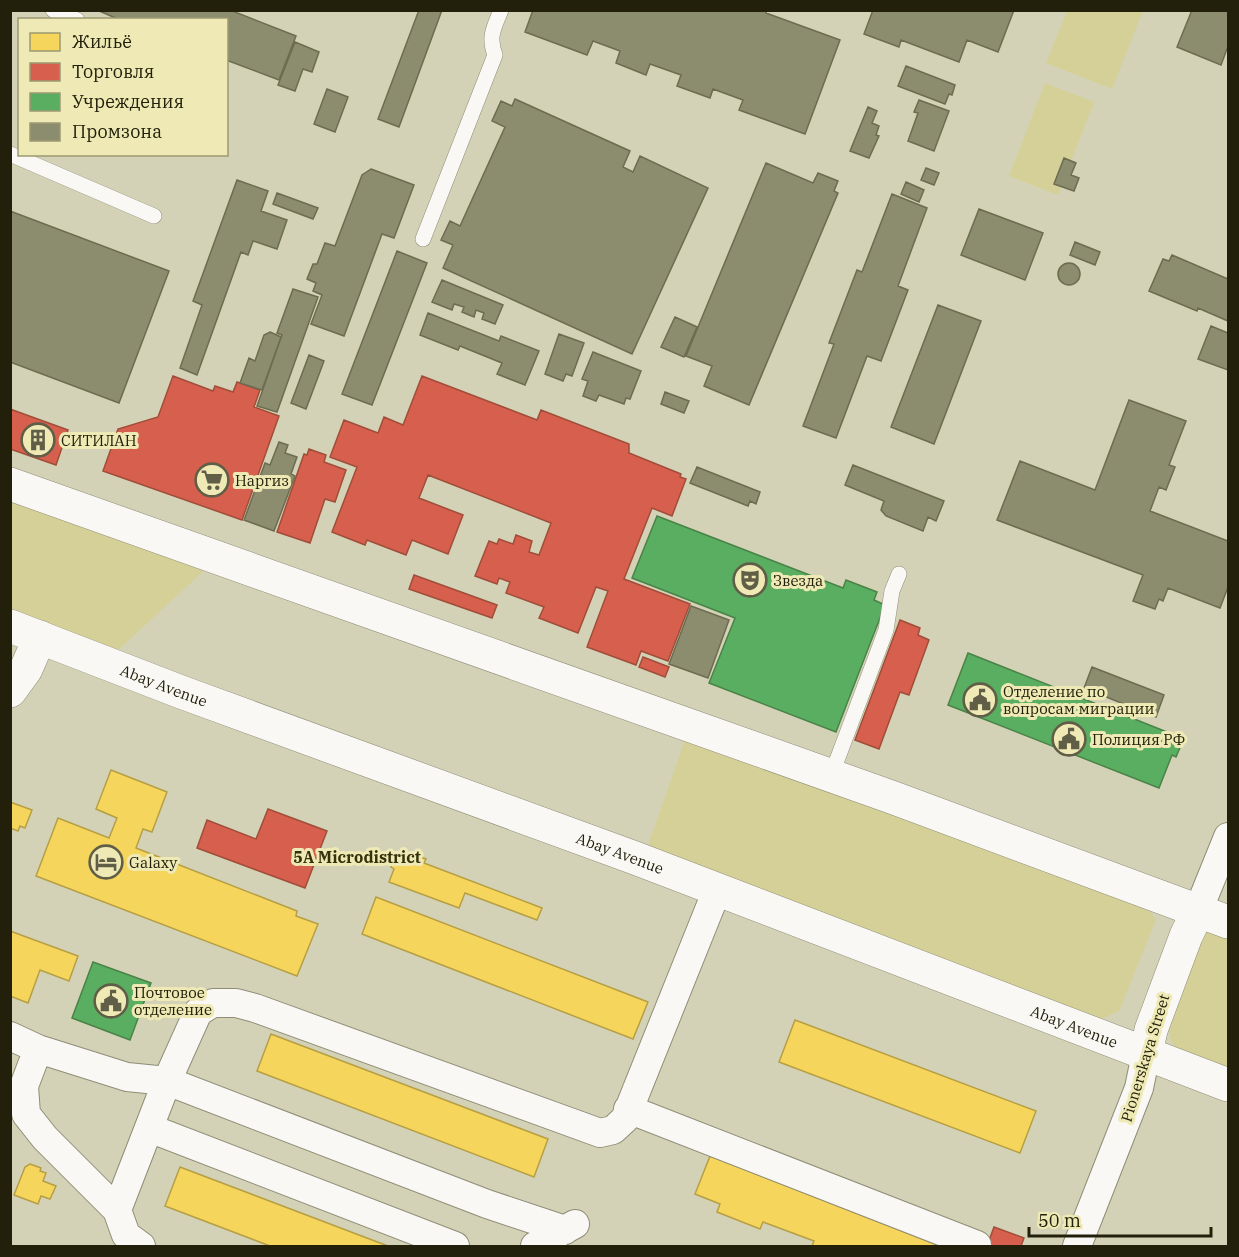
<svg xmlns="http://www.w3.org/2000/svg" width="1239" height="1257" viewBox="0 0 1239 1257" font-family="'IBM Plex Serif',serif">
	<rect width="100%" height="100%" fill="#d4d2b6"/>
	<path fill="#d5d097" d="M1067 11H1143L1112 89 1046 63Z
		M1045 83 1094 102 1058 195 1009 176Z
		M10 497 210 565 116 652 11 611Z
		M687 734 1146 905 1156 920 1119 1011 1096 1021 646 851Z
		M1212 929H1228V1074L1182 1057 1171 1041 1168 1028 1203 936Z"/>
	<path fill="#f6d55c" stroke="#b69f44" stroke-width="1.5" d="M111 770 167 792 152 832 143 829 136 848 297 911 296 916 318 924 297 976 36 876 58 818 109 838 117 818 96 809Z
		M10 802 32 810 25 828 20 826 18 831 10 828Z
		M396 853 414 860 416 855 426 859 424 863 542 908 537 920 465 893 459 908 389 882 394 869 391 867Z
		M376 897 648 1002 633 1039 362 934Z
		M10 931 78 956 69 981 40 970 28 1003 10 996Z
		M795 1020 1036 1111 1020 1153 779 1062Z
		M271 1034 548 1139 534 1177 257 1071Z
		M710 1156 940 1246H812L814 1241 763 1222 760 1229 717 1212 720 1204 695 1194Z
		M30 1164 41 1168 40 1171 46 1173 43 1181 56 1186 50 1199 41 1196 38 1204 14 1195 25 1167Z
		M180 1167 388 1246H270L165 1206Z"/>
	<path fill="#d6604d" stroke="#a04d39" stroke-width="1.5" d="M173 376 213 391 215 386 233 392 237 382 260 390 254 407 279 416 242 520 103 471 118 429 158 417Z
		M422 376 537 420 541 410 629 444V453L681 474 680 477 686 479 672 516 652 508 624 579 690 604 668 661 641 651 636 665 587 647 608 591 596 587 578 633 539 618 544 607 506 593 510 582 499 578 497 584 475 576 489 541 497 544 499 539 513 544 516 535 532 541 529 552 539 555 551 523 428 475 419 498 463 515 448 554 412 540 406 555 367 540 365 545 332 532 357 467 330 457 344 420 378 433 384 417 403 425Z
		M10 409 68 430 56 465 10 449Z
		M309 449 326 455 324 462 346 470 335 502 325 499 310 543 277 532 304 454 307 455Z
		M414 575 497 605 492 618 409 589Z
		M900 620 920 628 918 635 929 640 909 695 900 692 879 749 855 740Z
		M643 657 669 667 665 677 639 667Z
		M268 809 327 831 305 888 197 848 207 820 256 839Z
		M994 1227 1024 1238 1021 1246H987Z"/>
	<path fill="#5aae61" stroke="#498347" stroke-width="1.5" d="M657 516 843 588 846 580 877 592 874 600 885 605 836 732 709 683 735 618 632 578Z
		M968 653 1177 736 1175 741 1182 743 1176 757 1172 755 1159 788 948 705Z
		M93 962 151 983 130 1040 72 1018Z"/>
	<path fill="#8c8c6e" stroke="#6c6c50" stroke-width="1.5" d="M97 10H230L296 36 279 80 226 60V20H120Z
		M419 10H442L399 127 378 119Z
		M533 10H767L766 13 840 40 805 134 739 110 743 100 713 89 710 98 677 86 681 75 650 64 646 75 616 63 620 51 593 41 587 55 525 32Z
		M873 10H1014L998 52 967 40 959 62 901 40 899 47 864 34Z
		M1192 10H1228V46L1221 65 1177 47Z
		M295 42 319 52 312 72 303 69 295 91 278 85Z
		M906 66 955 85 952 95 949 94 945 104 898 86Z
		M327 89 348 97 335 132 314 124Z
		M515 99 630 151 623 167 633 172 640 156 708 188 632 354 443 268 453 245 441 240 450 221 460 226 505 127 492 121 501 101 512 106Z
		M919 100 949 111 934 151 908 141 918 113 914 112Z
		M868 107 877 111 872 123 879 126 876 135 879 136 869 158 850 151Z
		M1064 158 1076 163 1071 175 1079 178 1074 191 1054 184Z
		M766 163 813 183 818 173 838 181 834 191 838 193 749 405 704 386 712 366 686 356Z
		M926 168 939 173 934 185 921 180Z
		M371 169 414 185 394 238 382 234 344 336 311 324 322 295 313 291 316 283 307 279 313 264H317L325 243 335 246 362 175Z
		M237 180 268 191 261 211 287 220 277 249 253 241 248 255 241 252 197 375 180 368 202 305 193 301Z
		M906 182 924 190 919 202 901 194Z
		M277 193 318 208 313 219 273 204Z
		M892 194 927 208 898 286 908 290 881 361 867 356 836 438 803 426 834 344 829 343 857 270 862 272Z
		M979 209 1043 233 1025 280 961 255Z
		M10 211 169 271 119 403 10 362Z
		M1075 242 1100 252 1095 265 1070 255Z
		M397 251 427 263 372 405 342 394Z
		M1172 255 1228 279V321L1198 308 1197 311 1149 291 1163 259 1169 261Z
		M1058 274a11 11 0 1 1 22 0a11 11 0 1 1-22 0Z
		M442 280 503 305 495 324 482 319 484 313 476 310 474 317 462 312 464 307 454 304 452 310 432 302Z
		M293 289 318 297 277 412 257 406 282 335 277 333Z
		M938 305 981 321 934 444 891 427Z
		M428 313 499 341 501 336 539 351 525 385 497 374 502 363 460 346 458 350 420 335Z
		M675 317 697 327 684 357 661 347Z
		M1211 326 1228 333V370L1198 359Z
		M270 332 281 337 262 390 240 383 249 358 255 361 264 335Z
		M559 334 584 343 572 376 566 374 563 381 545 374Z
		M593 352 641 371 630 399 626 398 624 404 599 395 596 401 583 396 588 381 582 379Z
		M309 355 324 361 306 409 291 403Z
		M665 392 689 401 684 413 661 404Z
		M1129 400 1186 421 1169 465 1175 467 1166 490 1159 487 1150 511 1228 541V587L1220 608 1168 588 1163 601 1159 599 1155 609 1133 601 1143 575 997 520 1020 461 1095 490Z
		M279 442 288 445 285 453 297 457 291 474 295 476 274 531 244 520 265 463 270 465Z
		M853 465 944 501 936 521 928 517 923 531 886 516 881 510 884 501 845 485Z
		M697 467 760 492 756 504 750 501 748 506 690 483Z
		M691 606 729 620 708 678 669 664Z
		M1092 667 1164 695 1156 717 1084 688Z"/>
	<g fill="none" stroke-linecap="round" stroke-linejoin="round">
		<g stroke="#8f8d77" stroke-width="16">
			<path id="lane" d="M53 10 77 20
				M10 154 154 216
				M423 239 495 55C488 36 494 28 501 10
				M831 776 886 630 892 591 899 574"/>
		</g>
		<g stroke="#8f8d77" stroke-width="30">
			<path id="street" d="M1198 911 1228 837
				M10 1036 38 1049 127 1077 167 1081 487 1204 565 1230
				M38 1049 24 1086 26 1114 45 1138 117 1210
				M628 1109 977 1245V1246
				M149 1128 455 1246
				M141 1246 126 1235 117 1210 167 1081 198 1012 213 1003H236L255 1008 600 1133 613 1130 625 1119 717 890
				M535 1246 575 1224
				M1077 1246 1139 1088 1146 1054"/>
		</g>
		<g stroke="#8f8d77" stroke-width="34">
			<g id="secondary">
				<path d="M10 484 894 798 1228 922"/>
				<path id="s1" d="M10 626 181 692 635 858 1228 1085"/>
				<path d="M10 691 26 669 40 637"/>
				<path d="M1146 1054 1151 1030 1186 936 1198 911"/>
			</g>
		</g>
		<use href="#lane" stroke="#f9f8f4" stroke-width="15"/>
		<use href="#street" stroke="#f9f8f4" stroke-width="28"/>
		<use href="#secondary" stroke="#f9f8f4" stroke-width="33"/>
	</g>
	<defs>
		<g id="building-ring" transform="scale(1.725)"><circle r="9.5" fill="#efeab5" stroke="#605e47" stroke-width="1.5"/><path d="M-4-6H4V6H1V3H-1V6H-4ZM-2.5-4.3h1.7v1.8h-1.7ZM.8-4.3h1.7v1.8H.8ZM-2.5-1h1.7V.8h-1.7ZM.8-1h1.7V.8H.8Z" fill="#605e47"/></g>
		<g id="supermarket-ring" transform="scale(1.725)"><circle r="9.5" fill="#efeab5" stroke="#605e47" stroke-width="1.5"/><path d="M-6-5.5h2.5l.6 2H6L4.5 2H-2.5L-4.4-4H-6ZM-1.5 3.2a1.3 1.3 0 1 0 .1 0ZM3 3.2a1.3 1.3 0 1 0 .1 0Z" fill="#605e47"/></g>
		<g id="theatre-ring" transform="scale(1.725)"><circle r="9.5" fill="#efeab5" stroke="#605e47" stroke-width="1.5"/><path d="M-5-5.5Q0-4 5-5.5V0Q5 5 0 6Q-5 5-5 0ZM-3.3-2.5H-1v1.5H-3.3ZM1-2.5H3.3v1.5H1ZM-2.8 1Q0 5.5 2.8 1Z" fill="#605e47"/></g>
		<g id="civic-ring" transform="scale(1.725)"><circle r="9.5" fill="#efeab5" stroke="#605e47" stroke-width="1.5"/><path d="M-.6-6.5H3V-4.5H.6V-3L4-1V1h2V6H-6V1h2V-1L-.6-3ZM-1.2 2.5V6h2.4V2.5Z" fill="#605e47"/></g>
		<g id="hotel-ring" transform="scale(1.725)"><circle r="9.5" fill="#efeab5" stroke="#605e47" stroke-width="1.5"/><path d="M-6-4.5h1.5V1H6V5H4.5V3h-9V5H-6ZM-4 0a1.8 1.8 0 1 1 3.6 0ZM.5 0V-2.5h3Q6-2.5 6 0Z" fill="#605e47"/></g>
	</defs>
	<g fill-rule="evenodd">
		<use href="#building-ring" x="38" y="440"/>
		<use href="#supermarket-ring" x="212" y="480"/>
		<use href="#theatre-ring" x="750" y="580"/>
		<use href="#civic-ring" x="980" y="700"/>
		<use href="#civic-ring" x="1069" y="739"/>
		<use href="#hotel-ring" x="106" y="862"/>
		<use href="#civic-ring" x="111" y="1001"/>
	</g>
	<g text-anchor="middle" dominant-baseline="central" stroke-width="6" stroke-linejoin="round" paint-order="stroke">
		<g font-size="15" fill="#22200b" stroke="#efeab5" text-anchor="start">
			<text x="61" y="440">СИТИЛАН</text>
			<text x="235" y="480">Наргиз</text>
			<text x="773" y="580">Звезда</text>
			<text x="1003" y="691">Отделение по<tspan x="1003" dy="17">вопросам миграции</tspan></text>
			<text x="1092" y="739">Полиция РФ</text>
			<text x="129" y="862">Galaxy</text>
			<text x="134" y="992">Почтовое<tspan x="134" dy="17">отделение</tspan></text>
		</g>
		<g font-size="15" fill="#22200b" stroke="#efeab5">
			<text stroke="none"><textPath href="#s1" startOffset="165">Abay Avenue</textPath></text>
			<text stroke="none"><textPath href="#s1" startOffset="651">Abay Avenue</textPath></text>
			<text stroke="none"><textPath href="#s1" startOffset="1137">Abay Avenue</textPath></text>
			<text transform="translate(1145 1058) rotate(-73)">Pionerskaya Street</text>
		</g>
		<g font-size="16" font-weight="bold" fill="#35310c" stroke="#efeab5">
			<text x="357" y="857">5A Microdistrict</text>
		</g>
	</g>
	<rect width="1239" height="1257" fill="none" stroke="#22200b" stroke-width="24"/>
	<rect x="18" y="18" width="210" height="138" fill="#efeab5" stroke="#9d9971" stroke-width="1.5"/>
	<rect x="30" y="33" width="30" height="18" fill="#f6d55c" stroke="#9d9971" stroke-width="1.5"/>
	<text x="72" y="48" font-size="18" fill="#22200b">Жильё</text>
	<rect x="30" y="63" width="30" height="18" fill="#d6604d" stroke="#9d9971" stroke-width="1.5"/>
	<text x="72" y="78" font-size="18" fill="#22200b">Торговля</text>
	<rect x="30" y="93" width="30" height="18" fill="#5aae61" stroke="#9d9971" stroke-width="1.5"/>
	<text x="72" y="108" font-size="18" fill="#22200b">Учреждения</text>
	<rect x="30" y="123" width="30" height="18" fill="#8c8c6e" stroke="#9d9971" stroke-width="1.5"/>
	<text x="72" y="138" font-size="18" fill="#22200b">Промзона</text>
	<path d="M1029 1227v9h182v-9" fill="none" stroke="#22200b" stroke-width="3"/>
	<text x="1038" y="1227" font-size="18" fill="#22200b" stroke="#efeab5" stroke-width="4.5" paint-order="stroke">50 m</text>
</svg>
